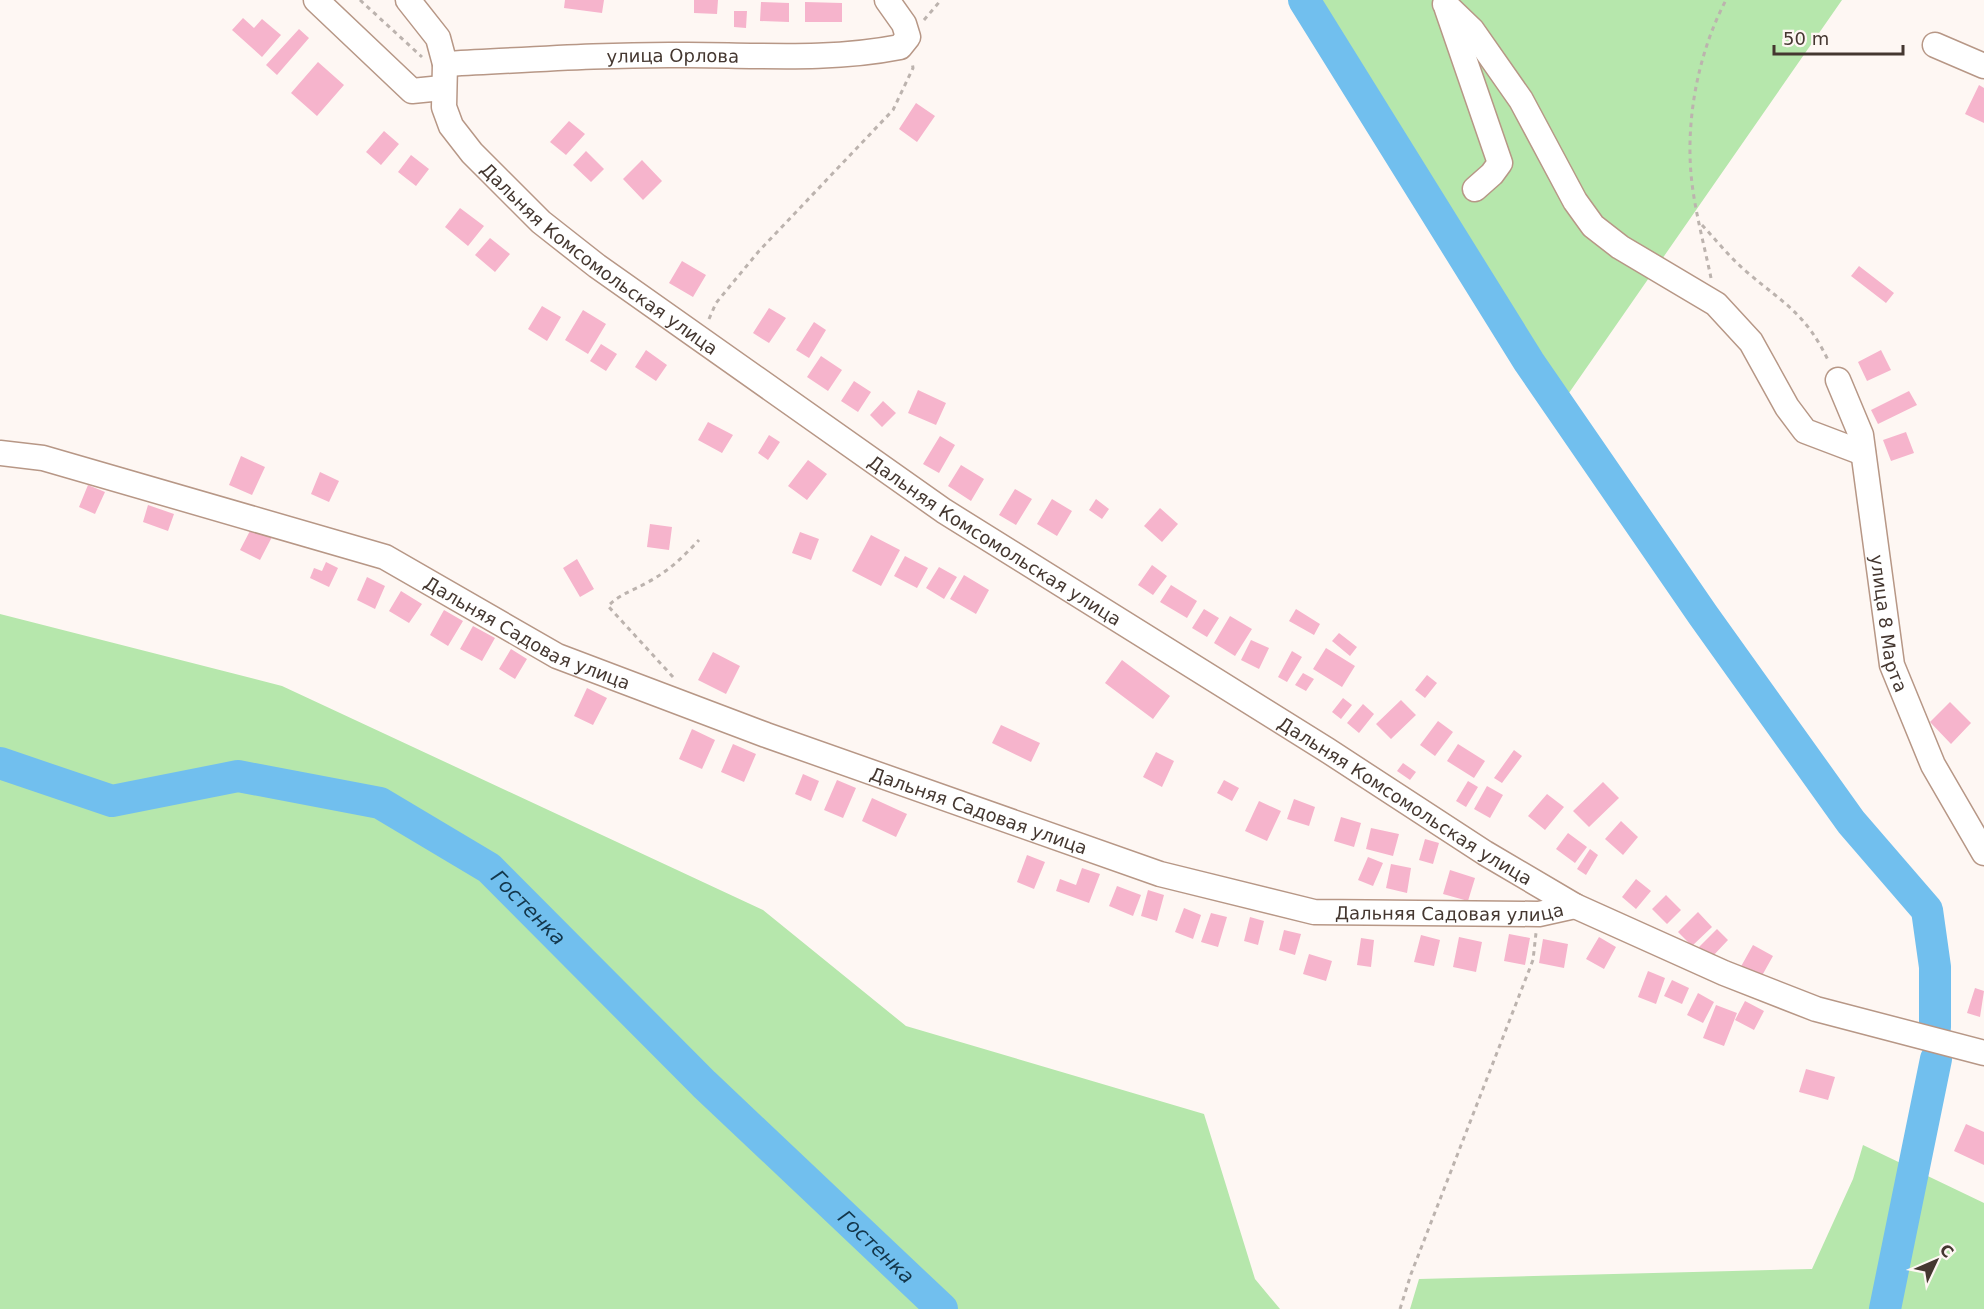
<svg xmlns="http://www.w3.org/2000/svg" width="1984" height="1309" viewBox="0 0 1984 1309" font-family="'DejaVu Sans',sans-serif">
	<rect width="100%" height="100%" fill="#fef7f3"/>
	<path fill="#b6e7ac" d="M1307 0H1842L1562 403Z
		M0 614 282 686 763 910 906 1026 1204 1114 1255 1279 1280 1309H0Z
		M1863 1145 1984 1203V1309H1410L1419 1279 1812 1269 1853 1179Z"/>
	<g fill="none" stroke-linecap="round" stroke-linejoin="round">
		<g stroke="#71bfee" stroke-width="32">
			<path d="M1304 0 1529 362 1703 615 1851 822 1927 910 1935 967V1027"/>
			<path id="s1" d="M0 763 112 801 238 776 380 803 489 868 704 1084 942 1309"/>
			<path d="M1885 1309 1936 1059"/>
		</g>
	</g>
	<path fill="#f6b4cc" d="M565 0H604L602 13 564 8Z
		M694 0H718L717 14 694 13Z
		M761 2 789 3V22L760 21Z
		M805 2 842 3V22H805Z
		M734 11H747L746 28 734 27Z
		M243 18 254 28 262 19 281 35 262 57 232 30Z
		M299 29 309 38 277 75 266 65Z
		M318 62 344 85 317 116 291 93Z
		M1979 85 1984 88V123L1965 114Z
		M916 103 935 116 917 142 899 129Z
		M569 121 585 134 566 155 550 142Z
		M384 131 399 144 381 165 366 152Z
		M586 151 604 169 591 182 573 165Z
		M411 155 429 169 416 186 398 172Z
		M642 160 662 181 643 200 623 179Z
		M460 208 484 226 468 246 445 227Z
		M490 238 510 254 495 272 475 255Z
		M682 261 706 275 693 297 669 283Z
		M1859 266 1894 293 1886 303 1851 276Z
		M542 306 561 317 547 341 528 329Z
		M769 308 786 318 769 343 753 333Z
		M583 310 606 324 588 354 565 340Z
		M814 322 826 330 809 358 796 350Z
		M601 344 617 354 606 371 590 361Z
		M646 350 667 365 656 381 635 367Z
		M1881 350 1891 370 1867 381 1858 362Z
		M821 356 842 370 828 391 807 377Z
		M854 381 871 392 858 412 841 401Z
		M918 390 946 403 936 425 908 413Z
		M1909 391 1917 405 1878 424 1871 410Z
		M883 401 896 413 882 427 870 415Z
		M708 422 733 435 722 453 698 440Z
		M1906 432 1914 453 1891 461 1883 440Z
		M769 435 780 442 768 460 758 453Z
		M940 436 955 445 939 473 923 464Z
		M241 456 265 467 252 495 229 485Z
		M808 460 827 474 807 500 788 486Z
		M961 465 984 479 971 501 948 486Z
		M320 472 339 481 329 502 311 494Z
		M88 485 105 492 95 514 79 507Z
		M1015 489 1032 499 1016 525 999 515Z
		M1052 499 1072 511 1057 536 1037 524Z
		M1096 499 1109 509 1102 519 1089 510Z
		M148 505 174 514 168 531 143 522Z
		M1160 508 1178 524 1162 542 1144 526Z
		M650 524 672 527 669 550 647 547Z
		M252 527 272 537 260 560 240 550Z
		M800 532 819 539 811 560 792 553Z
		M871 535 900 550 881 586 852 571Z
		M905 556 928 568 917 588 894 576Z
		M577 559 594 589 580 597 563 568Z
		M326 562 338 568 329 587 310 578 314 568 322 571Z
		M1152 565 1167 576 1153 595 1138 585Z
		M939 567 957 577 944 599 926 588Z
		M964 575 989 590 976 614 950 599Z
		M367 577 385 586 375 609 357 600Z
		M1171 585 1197 601 1187 618 1160 602Z
		M401 591 422 604 409 623 389 611Z
		M1204 609 1219 618 1207 637 1192 628Z
		M1296 609 1320 624 1314 635 1289 621Z
		M444 610 463 621 448 646 430 635Z
		M1230 616 1252 629 1235 656 1214 643Z
		M473 626 495 638 482 661 460 649Z
		M1339 633 1357 647 1350 656 1332 641Z
		M1251 640 1269 648 1259 669 1241 660Z
		M1326 648 1355 666 1342 687 1313 669Z
		M511 649 527 659 515 679 499 669Z
		M1292 651 1302 657 1287 682 1278 677Z
		M713 652 740 666 726 694 698 680Z
		M1122 660 1170 696 1153 719 1105 683Z
		M1303 673 1314 679 1306 691 1295 685Z
		M1427 675 1437 683 1425 698 1415 690Z
		M587 688 607 698 593 725 574 716Z
		M1343 698 1352 705 1341 719 1332 712Z
		M1401 700 1416 715 1391 739 1376 724Z
		M1950 702 1971 723 1951 744 1930 722Z
		M1363 704 1374 714 1359 733 1347 723Z
		M1438 721 1453 732 1435 756 1420 745Z
		M1001 725 1040 743 1031 762 992 743Z
		M692 729 715 740 702 769 679 759Z
		M733 744 756 754 744 782 721 772Z
		M1458 744 1485 761 1474 778 1447 761Z
		M1514 750 1522 756 1502 783 1494 778Z
		M1156 752 1174 761 1162 787 1143 777Z
		M1403 763 1416 772 1410 780 1397 771Z
		M803 774 819 781 811 801 795 794Z
		M837 780 856 788 843 818 824 810Z
		M1224 780 1239 788 1232 801 1217 793Z
		M1468 781 1478 787 1466 807 1456 801Z
		M1603 782 1619 798 1589 827 1573 811Z
		M1487 786 1503 795 1490 818 1474 809Z
		M1547 794 1564 807 1545 830 1528 816Z
		M872 798 907 814 896 837 862 821Z
		M1294 799 1315 807 1309 826 1287 819Z
		M1259 801 1281 811 1267 841 1245 831Z
		M1341 817 1361 823 1354 847 1334 841Z
		M1621 821 1638 837 1623 855 1605 839Z
		M1371 828 1399 834 1393 856 1366 849Z
		M1568 833 1587 847 1575 863 1556 849Z
		M1425 839 1439 843 1433 864 1419 860Z
		M1590 849 1598 855 1586 875 1577 869Z
		M1027 855 1045 862 1034 889 1017 882Z
		M1368 857 1383 863 1373 886 1358 880Z
		M1391 864 1411 868 1407 893 1386 888Z
		M1082 868 1100 874 1089 903 1056 891 1060 879 1076 885Z
		M1450 870 1475 878 1468 901 1443 894Z
		M1636 879 1651 891 1636 909 1622 897Z
		M1117 886 1141 895 1133 916 1109 906Z
		M1148 890 1164 895 1157 921 1141 916Z
		M1666 895 1681 910 1667 924 1652 909Z
		M1184 908 1201 915 1193 939 1175 932Z
		M1698 912 1712 927 1692 946 1678 932Z
		M1211 913 1227 917 1218 947 1201 942Z
		M1250 917 1264 921 1258 945 1244 941Z
		M1717 929 1728 940 1711 958 1699 947Z
		M1284 930 1301 934 1295 955 1279 950Z
		M1509 934 1530 938 1525 965 1504 961Z
		M1421 935 1440 940 1434 966 1414 962Z
		M1459 937 1482 942 1476 972 1453 967Z
		M1599 937 1616 947 1604 969 1586 959Z
		M1361 938 1374 940 1371 967 1357 965Z
		M1543 939 1568 944 1564 968 1539 963Z
		M1753 945 1773 956 1759 981 1739 970Z
		M1309 954 1332 961 1326 981 1303 974Z
		M1648 971 1665 978 1656 1004 1638 997Z
		M1672 980 1689 988 1682 1004 1664 996Z
		M1975 988 1984 991 1980 1017 1967 1013Z
		M1698 993 1714 1002 1703 1023 1687 1015Z
		M1745 1001 1764 1011 1754 1030 1735 1020Z
		M1716 1005 1737 1013 1724 1046 1703 1038Z
		M1806 1069 1835 1077 1828 1100 1799 1092Z
		M1966 1124 1984 1132V1165L1954 1151Z"/>
	<g fill="none" stroke-linecap="round" stroke-linejoin="round">
		<g stroke="#b79786" stroke-width="27">
			<g id="minor">
				<path d="M316 0 412 91 442 88"/>
				<path id="s2" d="M408 0 438 38 445 64 444 107 451 126 472 153 541 222 597 266 944 511 1327 750 1485 853 1575 906 1724 973 1816 1009 1984 1053"/>
				<path d="M1445 4 1472 30 1521 100 1575 201 1593 226 1620 247 1716 304 1751 342 1787 407 1805 431 1863 453"/>
				<path d="M1447 9 1500 163 1492 174 1475 189"/>
				<path d="M1935 45 1984 66"/>
				<path id="s3" d="M445 64C526 60 606 54 687 55 758 55 829 61 900 47L908 37 904 24 887 0"/>
				<path id="s4" d="M1838 380 1861 435 1892 665 1933 765 1984 853"/>
				<path id="s5" d="M0 453 43 458 385 557 557 656 766 735 1160 874 1314 912 1539 914 1575 906"/>
			</g>
		</g>
		<path stroke="#bcb3ae" stroke-width="3" stroke-dasharray="4.5 4.5" stroke-linecap="butt" d="M360 0 422 57
			M924 20 941 0
			M1702 225C1717 241 1731 259 1748 273 1786 305 1806 314 1829 362
			M1711 278C1704 244 1694 208 1691 174 1686 116 1699 51 1726 0
			M709 319 716 303 759 251 893 110 913 68 912 62
			M673 677 608 606C621 593 633 591 648 582 669 571 684 556 699 540
			M1400 1309 1411 1274 1533 960 1536 933"/>
		<use href="#minor" stroke="#fff" stroke-width="24"/>
	</g>
	<g text-anchor="middle" dominant-baseline="central" stroke-width="4.5" stroke-linejoin="round" paint-order="stroke">
		<g font-size="18" fill="#443730" stroke="#fef7f3">
			<text stroke="none"><textPath href="#s3" startOffset="228">улица Орлова</textPath></text>
			<text stroke="none"><textPath href="#s2" startOffset="339">Дальняя Комсомольская улица</textPath></text>
			<text stroke="none"><textPath href="#s2" startOffset="825">Дальняя Комсомольская улица</textPath></text>
			<text stroke="none"><textPath href="#s4" startOffset="250">улица 8 Марта</textPath></text>
			<text stroke="none"><textPath href="#s5" startOffset="561">Дальняя Садовая улица</textPath></text>
			<text stroke="none"><textPath href="#s2" startOffset="1311">Дальняя Комсомольская улица</textPath></text>
			<text stroke="none"><textPath href="#s5" startOffset="1047">Дальняя Садовая улица</textPath></text>
			<text stroke="none"><textPath href="#s5" startOffset="1533">Дальняя Садовая улица</textPath></text>
		</g>
		<g font-size="20" font-style="italic" fill="#13364a" stroke="#fef7f3">
			<text stroke="none"><textPath href="#s1" startOffset="574">Гостенка</textPath></text>
			<text stroke="none"><textPath href="#s1" startOffset="1060">Гостенка</textPath></text>
		</g>
	</g>
	<g transform="translate(1936 1261) rotate(46)" stroke="#fef7f3" stroke-width="4.5" paint-order="stroke">
	<path d="M0-4.5L10 22L0 15L-10 22Z" fill="#443730"/>
	<text y="-9" font-size="16" font-weight="bold" text-anchor="middle" fill="#443730">С</text>
	</g>
	<path d="M1774 45v9h129v-9" fill="none" stroke="#443730" stroke-width="3"/>
	<text x="1783" y="45" font-size="18" fill="#443730" stroke="#fef7f3" stroke-width="4.5" paint-order="stroke">50 m</text>
</svg>
